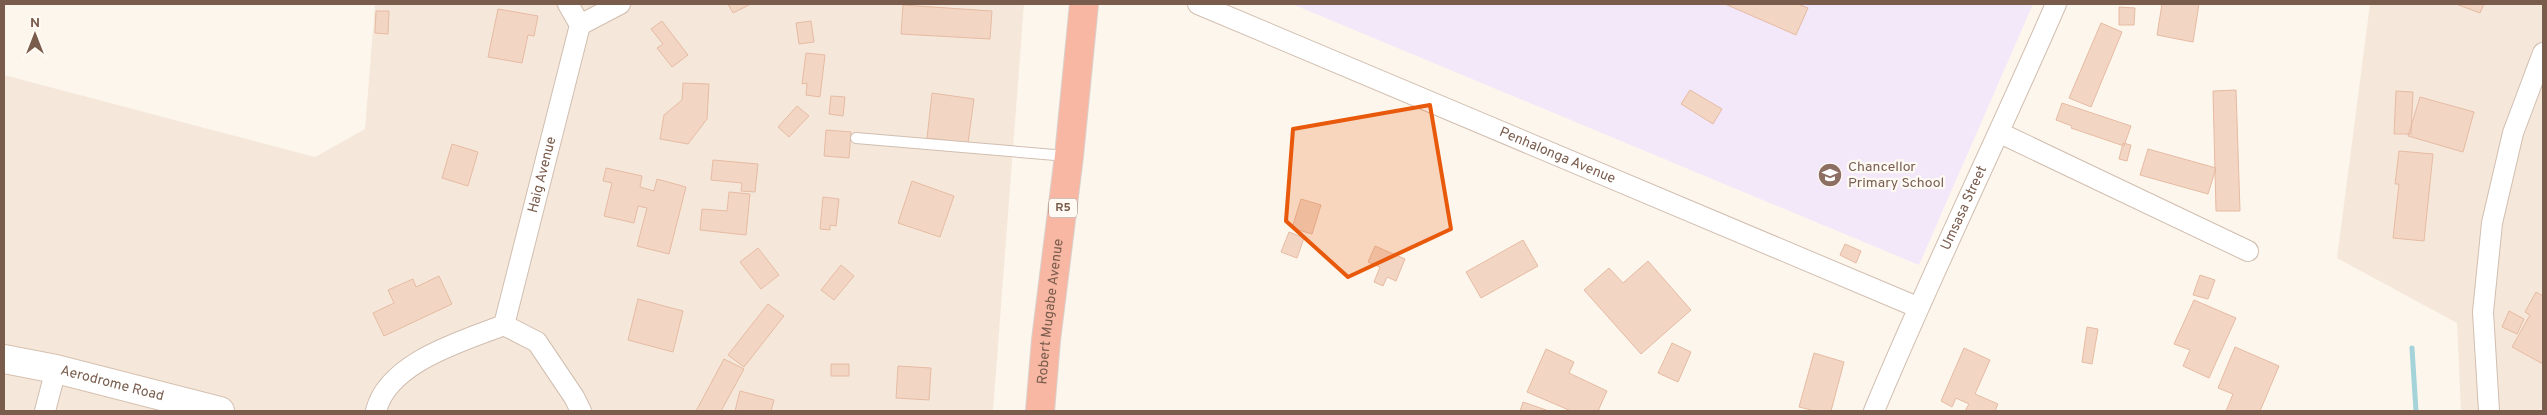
<svg xmlns="http://www.w3.org/2000/svg" width="2547" height="415" viewBox="0 0 2547 415" font-family="Overpass,sans-serif">
	<rect width="100%" height="100%" fill="#fdf6ec"/>
	<path fill="#f5e8da" d="M375 4H1024L993 411H4V75L315 157 365 129Z
		M2370 4H2543V411H2461L2457 323 2337 258Z"/>
	<path fill="#f3e8fa" d="M1292 4H2033L1919 265Z"/>
	<g fill="none" stroke-linecap="round" stroke-linejoin="round">
		<path stroke="#a5d3da" stroke-width="5" d="M2412 348 2416 411"/>
	</g>
	<path fill="#f3d5c3" stroke="#e6bba3" d="M728 4H751L733 13Z
		M1725 4H1798L1808 8 1796 35Z
		M2162 4H2199L2193 42 2157 35Z
		M2456 4H2484L2480 13Z
		M903 5 992 11 990 39 901 34Z
		M2119 7 2135 8 2134 25H2119Z
		M498 9 538 16 534 36 528 35 522 63 488 57Z
		M376 11H389L388 34 375 33Z
		M662 21 688 55 672 67 657 48 663 44 651 29Z
		M811 21 814 42 799 44 796 23Z
		M2101 23 2122 32 2091 107 2069 98Z
		M806 53 825 55 820 97 806 95 807 83 802 84Z
		M683 83 709 84 707 119 688 144 660 139 664 115 682 100Z
		M1690 90 1722 109 1713 124 1681 104Z
		M2236 90 2240 211H2216L2213 91Z
		M2396 91 2413 92 2411 134H2394Z
		M932 93 974 99 968 143 927 138Z
		M831 96 845 97 843 116 829 114Z
		M2420 97 2474 112 2463 152 2408 136Z
		M2062 103 2131 126 2124 146 2071 128 2072 126 2056 120Z
		M797 106 809 116 789 137 778 127Z
		M826 130 851 132 849 158 824 156Z
		M2123 143 2131 145 2127 161 2119 159Z
		M452 144 478 152 468 186 442 178Z
		M2148 149 2216 168 2208 194 2140 175Z
		M2399 151 2433 154 2424 241 2393 238 2399 184H2395Z
		M713 160 758 164 755 192 741 191 742 183 711 180Z
		M606 168 642 176 640 187 654 191 657 179 686 187 669 254 637 246 647 208 638 206 634 223 604 216 612 183 603 181Z
		M912 181 954 196 940 237 898 223Z
		M729 192 750 194 746 235 700 230 702 209 727 211Z
		M823 197 839 199 836 226 830 225V230L820 229Z
		M1301 199 1321 205 1312 234 1292 228Z
		M1289 232 1304 238 1297 258 1281 252Z
		M1523 240 1538 266 1481 298 1466 272Z
		M1845 244 1861 251 1856 263 1840 255Z
		M1375 246 1405 259 1396 281 1387 277 1383 286 1374 282 1380 267 1368 262Z
		M758 248 779 275 761 289 740 262Z
		M1648 261 1691 310 1641 354 1584 290 1609 268 1623 283Z
		M841 265 854 276 834 300 821 290Z
		M2200 275 2215 280 2208 299 2193 295Z
		M439 276 452 304 384 336 373 313 394 303 388 290 413 279 416 287Z
		M2536 292 2543 296V364L2512 347 2530 315 2525 312Z
		M638 299 683 311 673 352 628 340Z
		M2194 300 2236 318 2209 378 2183 366 2190 350 2174 344Z
		M768 304 784 316 744 367 728 355Z
		M2509 311 2524 319 2517 334 2502 327Z
		M2087 327 2098 329 2092 364 2082 362Z
		M1672 343 1691 352 1678 382 1658 373Z
		M2235 347 2279 366 2260 411H2226L2233 394 2218 388Z
		M1964 348 1990 360 1975 394 1998 404 1995 411H1965L1969 404 1956 398 1952 407 1941 401Z
		M1546 349 1574 362 1569 373 1607 391 1598 411H1571L1527 392Z
		M1814 353 1844 362 1831 411H1815L1799 407Z
		M724 359 744 369 721 411H696Z
		M831 364H849V376H831Z
		M898 366 931 368 929 400 896 398Z
		M740 391 774 400 771 411H735Z
		M1523 402 1549 411H1520Z"/>
	<g fill="none" stroke-linecap="round" stroke-linejoin="round">
		<g stroke="#d1beb0" stroke-width="12">
			<path id="lane" d="M856 138 1067 156"/>
		</g>
		<g stroke="#d1beb0" stroke-width="22">
			<g id="street">
				<path id="s1" d="M1198 4 1917 307"/>
				<path d="M580 25 620 4"/>
				<path d="M2000 133 2248 251"/>
				<path id="s2" d="M504 325 580 25 568 4"/>
				<path d="M45 411 56 369"/>
				<path d="M376 411C388 362 463 341 504 325L537 342 574 397 581 411"/>
				<path id="s3" d="M1874 411C1931 274 1997 140 2056 4"/>
				<path d="M2489 411 2483 312 2492 223 2513 133 2543 53"/>
			</g>
		</g>
		<g stroke="#d6c0b0" stroke-width="30">
			<g id="secondary">
				<path id="s4" d="M4 359 56 369 220 411"/>
			</g>
		</g>
		<g stroke="#dad1cd" stroke-width="30">
			<g id="highway">
				<path id="s5" d="M1040 411 1046 340 1069 156 1084 4"/>
			</g>
		</g>
		<use href="#lane" stroke="#fff" stroke-width="10"/>
		<use href="#street" stroke="#fff" stroke-width="20"/>
		<use href="#secondary" stroke="#fff" stroke-width="28"/>
		<use href="#highway" stroke="#f7b7a3" stroke-width="28"/>
	</g>
	<path fill="#e8590c" fill-opacity="0.2" stroke="#e8590c" stroke-width="4" stroke-linejoin="round" d="M1430 105 1451 229 1348 277 1286 221 1293 129Z"/>
	<defs>
		<g id="school-disc" transform="scale(1.25)"><circle r="9.5" fill="#8d6e63" stroke="#fffaf3"/><path d="M0-5L7-2L0 1L-7-2ZM-4 1L0 2.5L4 1V4Q0 6-4 4Z" fill="#fff"/></g>
	</defs>
	<g fill-rule="evenodd">
		<use href="#school-disc" x="1830" y="175"/>
	</g>
	<g text-anchor="middle" dominant-baseline="central" stroke-width="4.5" stroke-linejoin="round" paint-order="stroke">
		<rect fill="#fffaf3" stroke="#a28b7f" stroke-width="1" x="1049" y="198.5" width="28" height="19" rx="4"/>
		<g font-size="12" font-weight="bold" fill="#7a5c4d">
			<text x="1063" y="208">R5</text>
		</g>
		<g font-size="14" fill="#7a5c4d" stroke="#fffaf3">
			<text stroke="none"><textPath href="#s1" startOffset="390">Penhalonga Avenue</textPath></text>
			<text stroke="none"><textPath href="#s2" startOffset="155">Haig Avenue</textPath></text>
			<text stroke="none"><textPath href="#s3" startOffset="222">Umsasa Street</textPath></text>
			<text stroke="none"><textPath href="#s5" startOffset="100">Robert Mugabe Avenue</textPath></text>
			<text stroke="none"><textPath href="#s4" startOffset="111">Aerodrome Road</textPath></text>
		</g>
		<g font-size="14" fill="#785e54" stroke="#fffaf3" text-anchor="start">
			<text x="1848" y="167">Chancellor<tspan x="1848" dy="16">Primary School</tspan></text>
		</g>
	</g>
	<rect width="2547" height="415" fill="none" stroke="#7a5c4d" stroke-width="10"/>
	<g transform="translate(35 35)" stroke="#fffaf3" stroke-width="4" paint-order="stroke">
	<path d="M0-4L9 19L0 12L-9 19Z" fill="#7a5c4d"/>
	<text y="-8" font-size="14" font-weight="bold" text-anchor="middle" fill="#7a5c4d">N</text>
	</g>
</svg>
